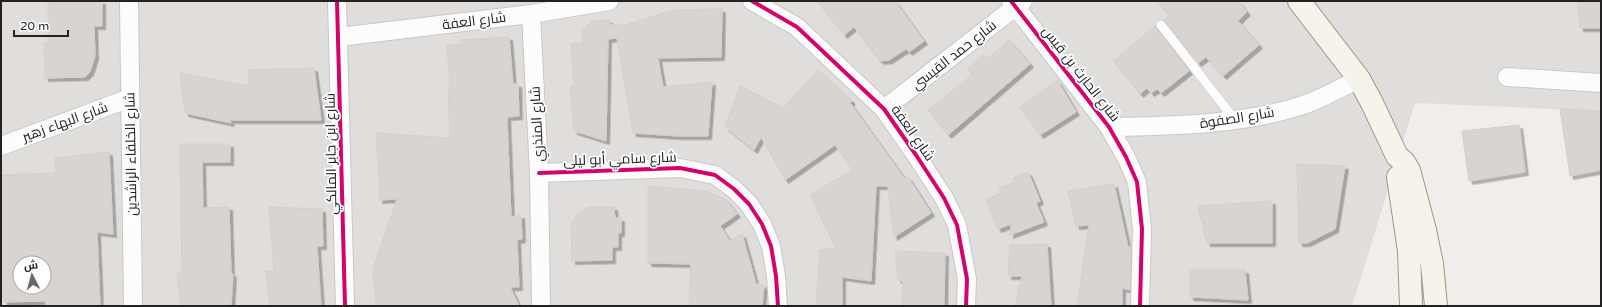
<svg xmlns="http://www.w3.org/2000/svg" width="1602" height="307" viewBox="0 0 1602 307" font-family="'Varela Round',Cairo,sans-serif">
	<defs>
		<filter id="shadow"><feDropShadow dx="3.5" dy="3.5" stdDeviation="0" flood-color="#0004"/></filter>
	</defs>
	<rect width="100%" height="100%" fill="#f0eeeb"/>
	<path fill="#dfdedc" fill-rule="evenodd" d="M1 1H1601V111L1415 103 1352 306H1ZM20 263H44V287H20Z"/>
	<path fill="#d7d4d2" stroke="#d3d0cc" fill-rule="evenodd" filter="url(#shadow)" d="M48 1H102V26H94L95 56 90 72 85 77 45 78 44 43H48Z
		M817 1H895L924 41 909 52 906 49 889 60 881 61 878 59 854 27 844 35Z
		M1157 1H1238L1247 12 1238 21 1259 45 1223 76 1206 57 1198 63 1164 20 1169 15Z
		M1578 1H1601V28H1580Z
		M722 9 721 57 658 58 663 87 712 82 708 136H678L633 133 617 38 608 39 606 141 574 131 570 87H574L571 44 583 43 582 29 587 28V25L591 24V21L609 20V25H625L674 10Z
		M1155 26 1189 71 1161 93 1157 89 1151 93 1147 88 1140 94 1113 61Z
		M509 37 513 84H518L519 116 507 117 511 217 521 215 522 239 517 240 519 287H510L519 306H376L373 269 397 199 379 200 380 192 376 133 450 138 448 86H450L447 45 462 44V40Z
		M1009 40 1030 64 948 135 928 110 972 75 967 69 983 55 987 59Z
		M314 68 321 120H230L231 123 185 113 180 73 249 86 248 70Z
		M818 70 852 101 850 103 905 179 908 177 931 213 894 237 888 186H876L871 281 842 277V306H816L820 250 836 248 810 195 853 170 835 145 785 180 761 137 754 150 725 127 740 86 783 108Z
		M1057 80 1076 112 1040 135 1020 107Z
		M1560 109 1601 111V170L1570 176Z
		M1519 125 1525 172 1469 181 1462 131Z
		M180 144H230V162H202L203 208 229 207 231 274H233L231 306H181L177 273H182Z
		M109 152 113 234 97 232 100 306H46L45 301 4 302 3 296H1V175L56 173 55 158ZM20 263H44V287H20Z
		M1297 164 1345 166 1335 229 1307 243H1299Z
		M1028 172 1040 201 1036 203 1044 222 1010 235 1011 224 998 229 986 199 1001 193 999 188 1015 182 1013 178Z
		M1114 184 1128 247H1131L1130 290 1122 288V306H1077L1089 225 1076 226 1068 191Z
		M648 186 706 191 726 200 737 214 720 226 730 241 742 234 756 284 764 285 762 306H689L691 264 648 263Z
		M1272 201V243H1207L1198 206Z
		M269 207 322 209 323 246H317L321 306H270L266 271H274Z
		M589 207H614L615 218H621V233H618V247H612V260L572 261 571 225 579 212Z
		M1047 244 1051 306H1015L1022 276H1008L1010 245Z
		M895 251 945 253 944 306H902L903 281 898 280Z
		M1190 270H1245L1248 300 1190 297Z"/>
	<g fill="none" stroke-linecap="round" stroke-linejoin="round">
		<g stroke="#c9c8c7" stroke-width="10">
			<path id="lane" d="M1161 25 1235 120"/>
		</g>
		<g stroke="#c9c8c7" stroke-width="20">
			<path id="street" d="M129 1 133 306
				M337 1 345 306
				M752 1 797 27 884 109 916 155 944 198 957 225 967 279 966 306
				M1011 1 1109 127 1126 157 1137 182 1142 229 1140 306
				M531 14 539 173 541 306
				M339 37 531 14 609 1
				M1507 77 1601 83
				M884 109 1023 1
				M1109 127C1172 126 1241 125 1300 106 1320 100 1340 88 1359 79
				M1 146 130 98
				M539 173 680 168 715 175 734 189 749 204 762 224 771 246 776 276 778 306"/>
		</g>
		<g stroke="#999a82" stroke-width="24">
			<path id="secondary" d="M1299 1 1359 79 1372 103 1397 156 1404 162 1409 170 1425 230 1432 264 1436 306
				M1398 177 1409 251 1411 306"/>
		</g>
		<use href="#lane" stroke="#fdfcfc" stroke-width="9"/>
		<use href="#street" stroke="#fdfcfc" stroke-width="18"/>
		<use href="#secondary" stroke="#f4f4ed" stroke-width="22"/>
		<g stroke="#fff" stroke-width="6">
			<path id="cycleway" d="M337 1 345 306
				M752 1 797 27 884 109 916 155 944 198 957 225 967 279 966 306
				M1011 1 1109 127 1126 157 1137 182 1142 229 1140 306
				M539 173 680 168 715 175 734 189 749 204 762 224 771 246 776 276 778 306"/>
		</g>
		<use href="#cycleway" stroke="#d6006c" stroke-width="4"/>
	</g>
	<g text-anchor="middle" dominant-baseline="central" stroke-width="3.5" stroke-linejoin="round" paint-order="stroke">
		<g font-size="14" fill="#222" stroke="#fff">
			<text transform="translate(474 21) rotate(-7)">شارع العفة</text>
			<text transform="translate(954 55) rotate(-38)">شارع حمد القيسي</text>
			<text transform="translate(1081 74) rotate(52)">شارع الحارث بن قيس</text>
			<text transform="translate(1237 118) rotate(-9)">شارع الصفوة</text>
			<text transform="translate(65 122) rotate(-20)">شارع البهاء زهير</text>
			<text transform="translate(537 124) rotate(-93)">شارع المنذري</text>
			<text transform="translate(913 133) rotate(55)">شارع العفة</text>
			<text transform="translate(131 154) rotate(-91)">شارع الخلفاء الراشدين</text>
			<text transform="translate(331 154) rotate(-91)">شارع ابن جابر المالكي</text>
			<text transform="translate(620 159) rotate(-2)">شارع سامي أبو ليلى</text>
		</g>
	</g>
	<rect width="1602" height="307" fill="none" stroke="#222222" stroke-width="4"/>
	<g transform="translate(32 275) rotate(354)"><circle r="19" fill="#ffffff" stroke="#a7a7a7"/>
	<path d="M0-3L7 15L0 10L-7 15Z" fill="#6a6968"/>
	<text y="-6" font-size="11" font-weight="bold" text-anchor="middle" fill="#222222">ش</text>
	</g>
	<path d="M14 30v6h54v-6" fill="none" stroke="#222222" stroke-width="2"/>
	<text x="20" y="30" font-size="12" fill="#222222" stroke="#ffffff" stroke-width="3" paint-order="stroke">20 m</text>
</svg>
